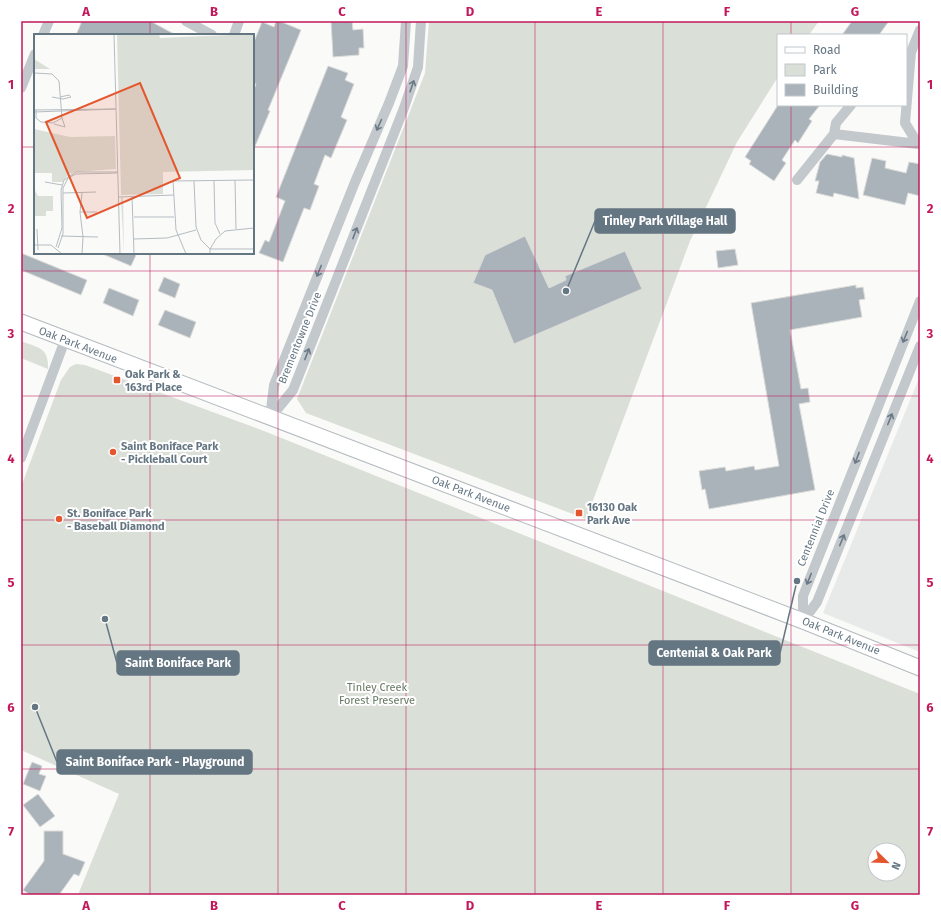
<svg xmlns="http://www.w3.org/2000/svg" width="941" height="916" viewBox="0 0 941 916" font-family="'Fira Sans',sans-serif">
	<rect width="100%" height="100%" fill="#fafaf8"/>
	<path fill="#e8e9e9" d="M920 376V652L823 613Z"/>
	<path fill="#dadfd7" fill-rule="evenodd" d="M429 21H819L809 35H778V77L737 142 690 241 586 519 306 413 297 399 425 73Z
		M21 341C38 348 49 347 48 369L21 358Z
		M76 364 85 365 264 431 920 694V895H78L119 794 21 750V487L61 380 70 367ZM875 850H899V874H875Z"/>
	<path fill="#aab3b9" stroke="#dcdcda" d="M82 21H150L176 35H76Z
		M276 21H279L301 30 268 110 270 111 253 151V92L256 84 253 83V44L262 22 274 27Z
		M331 21H352L353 30 363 29 364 48H359V55L333 57Z
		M852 21H889L879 35H842Z
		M328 66 348 73 345 80 354 84 341 117 347 120 331 158 325 155 314 184 319 186 310 210 304 208 283 262 259 253 265 240 269 242 285 201 276 197Z
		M778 105H820L809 119 812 121 798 143 795 140 782 160 786 163 774 181 749 164 751 161 745 157Z
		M827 154 842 157V155L854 158 859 199 834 193 833 197 816 193 819 181H815L820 162Z
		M872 158 886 161 885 168 906 173 909 162 920 164V196L908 193 905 205 863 195Z
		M525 236 549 288 566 280 565 276 625 251 642 289 514 344 492 290 473 283 485 255Z
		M735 249 738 265 718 268 716 251Z
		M21 253 87 280 81 295 21 270Z
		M100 253H137L131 266Z
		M164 277 180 284 175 298 158 291Z
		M856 285V288L863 287 865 299 859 300 862 317 790 330 801 389 808 388 810 402 799 404 815 490 709 509 705 489 702 490 699 471 725 467 726 471 754 466 755 470 779 466 751 303Z
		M109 288 139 300 133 316 103 303Z
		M165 310 196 322 190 338 158 325Z
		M32 762 42 766 39 774 46 776 40 791 23 784Z
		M38 794 55 816 40 827 23 805Z
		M44 831H63V854L85 862 79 876 74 874 59 895H30L23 890 44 861Z"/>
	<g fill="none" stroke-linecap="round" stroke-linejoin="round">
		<g stroke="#b3babf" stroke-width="17">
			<path id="secondary" d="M21 322 803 621 920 668"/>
		</g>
		<path stroke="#c3c8cc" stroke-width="10" d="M186 21 212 35
			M920 30 911 52 905 123 918 144H920
			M43 35 49 21
			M234 35 239 21
			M21 88 35 54
			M851 105 836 123 834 134 918 144
			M797 180 834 134
			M270 418 293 390 404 108 418 67 421 21
			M270 418 274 385 355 182 389 103 403 66 406 21
			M21 458 65 340
			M803 621V596L920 301
			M803 621 817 602 920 346"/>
		<use href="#secondary" stroke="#fff" stroke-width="15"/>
	</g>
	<defs><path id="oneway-shaft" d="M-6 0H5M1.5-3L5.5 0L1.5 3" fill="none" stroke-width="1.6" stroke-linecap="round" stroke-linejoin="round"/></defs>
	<g stroke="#6a7a87">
		<use href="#oneway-shaft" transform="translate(412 86) rotate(-71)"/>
		<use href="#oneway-shaft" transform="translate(379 125) rotate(114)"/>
		<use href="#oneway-shaft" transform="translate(355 233) rotate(-69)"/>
		<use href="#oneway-shaft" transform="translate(319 271) rotate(112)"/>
		<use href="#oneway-shaft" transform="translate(905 337) rotate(112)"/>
		<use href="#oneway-shaft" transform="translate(307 354) rotate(-69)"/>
		<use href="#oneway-shaft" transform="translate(890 419) rotate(-68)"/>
		<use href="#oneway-shaft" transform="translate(857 458) rotate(111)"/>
		<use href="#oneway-shaft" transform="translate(842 540) rotate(-68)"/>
		<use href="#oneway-shaft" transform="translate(809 579) rotate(112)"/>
	</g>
	<path fill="none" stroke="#c2185b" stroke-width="1" stroke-opacity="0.55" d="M150 21V35M278 21V895M406 21V895M535 21V895M663 21V895M791 21V35M791 105V895M21 147H35M253 147H920M150 253V895M21 271H920M21 396H920M21 520H920M21 645H920M21 769H920"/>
	<g fill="#e4572e" stroke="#fff" stroke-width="1.5">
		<rect x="113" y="376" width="8" height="8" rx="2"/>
		<circle cx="113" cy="452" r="4"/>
		<rect x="575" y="509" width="8" height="8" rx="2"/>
		<circle cx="59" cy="519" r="4"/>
	</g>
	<g text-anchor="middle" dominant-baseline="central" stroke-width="4" stroke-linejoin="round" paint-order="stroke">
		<g font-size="11" fill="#657683" stroke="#fff">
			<text transform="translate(300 338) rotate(-68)">Brementowne Drive</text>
			<text transform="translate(78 345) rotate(21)">Oak Park Avenue</text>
			<text transform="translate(471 494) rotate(21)">Oak Park Avenue</text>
			<text transform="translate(816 528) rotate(-68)">Centennial Drive</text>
			<text transform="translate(841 636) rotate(22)">Oak Park Avenue</text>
		</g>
		<g font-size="11" font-weight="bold" fill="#657683" stroke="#fff" text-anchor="start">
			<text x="125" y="374">Oak Park &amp;<tspan x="125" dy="13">163rd Place</tspan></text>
			<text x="121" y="446">Saint Boniface Park<tspan x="121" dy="13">- Pickleball Court</tspan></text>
			<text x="587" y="507">16130 Oak<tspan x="587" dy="13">Park Ave</tspan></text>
			<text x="67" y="513">St. Boniface Park<tspan x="67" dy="13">- Baseball Diamond</tspan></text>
		</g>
		<g font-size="11" fill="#687a64" stroke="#fff">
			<text x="377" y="687">Tinley Creek<tspan x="377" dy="13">Forest Preserve</tspan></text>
		</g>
	</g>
	<g transform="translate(34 34)">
		<rect width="220" height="220" fill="#fafaf8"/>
		<path d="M83 0H125L126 4 220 0V136L129 138V160L87 161ZM0 25 16 35H0ZM0 95 36 103 81 102 82 135 42 138 35 140 28 148H18V139H0ZM0 155 4 162H19V177H12V182H0ZM89 163 90 220 87 164Z" fill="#dadfd7"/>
		<path fill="none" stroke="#b5bdc2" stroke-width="1" d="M80 0 86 220M0 39 18 40 25 47 28 84 19 89 7 88 2 84V76M18 63 29 65 37 63 35 61 26 63M0 76 81 75M0 78 82 75M20 90 31 93 28 84M201 146 202 195M160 147 162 193 167 206 176 215V220M180 147 181 189 186 200M11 148 28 151M29 159 62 158M98 162 100 220M85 163 140 161M46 178H63M100 183H140M220 194 191 197 182 205 176 215H220M3 195 4 216M27 202 64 203M100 205 133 204 162 196M0 211H17L28 220M22 213 28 194 27 156 30 146 42 138H84M24 214 29 200V154L34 144 42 140 83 139M48 220 49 203 46 178 48 159M152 220 142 196 139 147 220 146"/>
		<path fill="#e4572e" fill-opacity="0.15" stroke="#e4572e" stroke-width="2" d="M106 49 146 144 53 184 12 88Z"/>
		<rect width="220" height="220" fill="none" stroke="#657683" stroke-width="2"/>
	</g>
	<path fill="none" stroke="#657683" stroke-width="1.5" d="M566 291L595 221M797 581L780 653M105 619L117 663M35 707L57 762"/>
	<g fill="#657683" stroke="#fff" stroke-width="1.5">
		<circle cx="566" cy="291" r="4"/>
		<circle cx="797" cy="581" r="4"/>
		<circle cx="105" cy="619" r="4"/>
		<circle cx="35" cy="707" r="4"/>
	</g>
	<g fill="#657683" stroke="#657683" stroke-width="1.5">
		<rect x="595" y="209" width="140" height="24" rx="4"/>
		<rect x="649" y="641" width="131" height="24" rx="4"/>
		<rect x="117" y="651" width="122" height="24" rx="4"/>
		<rect x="57" y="750" width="195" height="24" rx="4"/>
	</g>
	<g font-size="12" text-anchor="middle" font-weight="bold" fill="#fff">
		<text x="665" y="225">Tinley Park Village Hall</text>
		<text x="714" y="657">Centenial &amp; Oak Park</text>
		<text x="178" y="667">Saint Boniface Park</text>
		<text x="155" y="766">Saint Boniface Park - Playground</text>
	</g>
	<rect width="941" height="916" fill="none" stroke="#ffffff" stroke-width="44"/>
	<rect x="777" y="34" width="130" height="72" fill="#ffffff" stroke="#c1c8cd"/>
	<rect x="785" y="47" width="20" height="6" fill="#ffffff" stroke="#c1c8cd"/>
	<text x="813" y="54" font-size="12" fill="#657683">Road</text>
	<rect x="785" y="64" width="20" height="12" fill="#dadfd7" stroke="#c1c8cd"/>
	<text x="813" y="74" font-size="12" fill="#657683">Park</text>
	<rect x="785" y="84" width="20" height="12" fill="#aab3b9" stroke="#c1c8cd"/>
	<text x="813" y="94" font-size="12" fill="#657683">Building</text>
	<g transform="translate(887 862) rotate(113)"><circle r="19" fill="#ffffff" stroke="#c1c8cd"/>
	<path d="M0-3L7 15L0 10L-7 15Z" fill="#e4572e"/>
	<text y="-6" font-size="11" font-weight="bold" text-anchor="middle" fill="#657683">N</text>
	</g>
	<rect x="22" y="22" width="897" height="872" fill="none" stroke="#c2185b" stroke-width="1.5"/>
	<g font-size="13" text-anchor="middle" font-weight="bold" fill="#c2185b">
		<text x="86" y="16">A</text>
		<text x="214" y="16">B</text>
		<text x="342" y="16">C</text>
		<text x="470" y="16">D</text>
		<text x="599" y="16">E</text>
		<text x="727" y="16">F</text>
		<text x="855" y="16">G</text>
		<text x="11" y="89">1</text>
		<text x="930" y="89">1</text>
		<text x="11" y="213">2</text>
		<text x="930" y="213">2</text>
		<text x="11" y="338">3</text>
		<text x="930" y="338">3</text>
		<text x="11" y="463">4</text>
		<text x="930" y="463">4</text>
		<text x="11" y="587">5</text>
		<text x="930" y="587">5</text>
		<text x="11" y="712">6</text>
		<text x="930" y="712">6</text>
		<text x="11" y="836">7</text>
		<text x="930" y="836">7</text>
		<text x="86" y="910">A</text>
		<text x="214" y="910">B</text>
		<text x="342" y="910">C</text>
		<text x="470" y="910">D</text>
		<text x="599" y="910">E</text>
		<text x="727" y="910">F</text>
		<text x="855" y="910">G</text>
	</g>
</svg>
